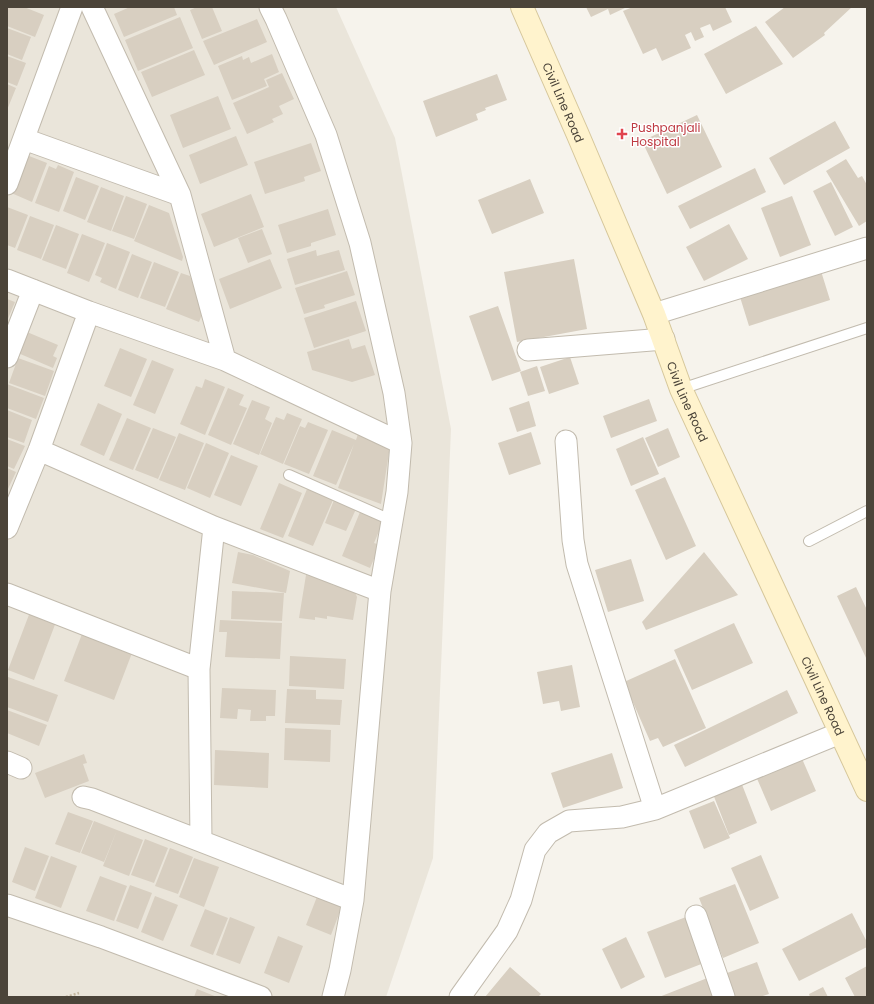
<svg xmlns="http://www.w3.org/2000/svg" width="874" height="1004" viewBox="0 0 874 1004" font-family="Poppins,sans-serif">
	<rect width="100%" height="100%" fill="#f6f3ec"/>
	<path fill="#eae5da" d="M7 7H336L395 138 451 429 433 858 386 997H7Z"/>
	<path fill="#d8cfc1" d="M7 7H24L44 15 35 37 7 26Z
		M130 7H174L177 15 124 37 114 14Z
		M197 7H212L222 31 202 39 190 10Z
		M586 7H627L610 15 608 9 591 17Z
		M633 7H725L732 22 713 31 710 24 700 28 704 37 695 41 691 32 685 35 691 48 662 61 656 48 643 54 623 11Z
		M785 7H852L824 33 825 35 793 58 765 22Z
		M180 17 193 48 138 71 125 40Z
		M257 19 267 42 214 65 203 41Z
		M756 26 783 64 726 94 704 54Z
		M7 28 31 37 22 60 7 54Z
		M194 50 205 75 152 97 141 72Z
		M272 54 279 72 264 79 267 86 232 100 218 66 242 56 243 60 249 57 251 63Z
		M7 56 26 63 17 86 7 82Z
		M282 73 294 99 279 106 283 114 272 119 274 122 247 134 233 103 269 87 266 80Z
		M497 74 507 100 485 108 486 110 476 114 478 120 436 137 423 101Z
		M7 84 16 88 7 110Z
		M218 96 231 129 183 148 170 115Z
		M697 115 722 167 667 194 642 141Z
		M835 121 850 148 784 185 769 158Z
		M236 136 248 165 200 184 189 155Z
		M311 143 321 171 304 177 305 181 265 194 254 162Z
		M24 154 47 163 32 202 9 192Z
		M846 159 858 178 862 176 867 185 866 191 867 193V221L859 226 826 171Z
		M58 165 74 172 59 212 35 203 49 166 56 169Z
		M755 168 766 192 690 229 678 206Z
		M76 177 99 186 85 220 63 211Z
		M530 179 544 213 492 234 478 200Z
		M831 182 853 227 835 236 813 191Z
		M101 187 124 196 111 231 87 222Z
		M251 194 264 227 214 247 201 214Z
		M126 196 147 204 134 239 112 231Z
		M792 196 811 245 780 257 761 208Z
		M149 205 169 213 183 257 182 261 134 241Z
		M7 207 28 215 15 248 7 245Z
		M328 209 336 235 311 243V246L287 253 278 225Z
		M30 216 54 225 41 259 17 250Z
		M729 224 748 259 704 281 686 247Z
		M56 225 79 234 66 269 42 260Z
		M262 229 272 254 248 263 238 238Z
		M82 234 105 243 89 282 67 273Z
		M107 243 130 252 116 289 100 282 102 278 95 275Z
		M316 250 317 256 339 250 345 270 295 285 287 259Z
		M132 254 152 262 138 298 118 290Z
		M270 259 282 288 230 309 219 279Z
		M574 259 587 329 517 342 504 272Z
		M154 262 179 272 165 307 140 298Z
		M347 271 355 295 324 305 325 308 304 314 295 288Z
		M821 271 830 300 749 326 740 297Z
		M181 273 190 276 203 312 199 322 166 309Z
		M7 299 15 302 7 321Z
		M356 301 366 331 314 348 304 318Z
		M498 306 521 371 492 381 469 316Z
		M27 332 58 345 53 356 57 358 53 368 18 353Z
		M349 339 352 349 365 345 375 375 352 382 312 370 307 352Z
		M120 348 147 359 131 397 104 386Z
		M570 357 579 384 549 394 540 367Z
		M18 358 54 371 45 396 9 383Z
		M152 360 174 369 155 414 133 405Z
		M537 366 545 391 528 396 520 372Z
		M205 379 225 387 205 435 180 424 196 386 202 388Z
		M7 384 44 398 36 419 7 408Z
		M228 388 244 395 239 405 247 408 231 445 208 435Z
		M649 399 657 421 611 438 603 416Z
		M252 400 270 407 265 419 272 423 259 455 233 444Z
		M529 401 536 426 517 432 509 408Z
		M98 403 122 414 104 456 80 445Z
		M7 410 32 420 24 443 7 437Z
		M287 413 302 419 283 464 260 454 276 417 284 420Z
		M127 418 151 428 133 470 109 460Z
		M308 422 328 430 309 474 284 464 300 426 305 428Z
		M153 428 176 437 158 479 135 470Z
		M668 428 680 457 658 467 645 438Z
		M332 430 356 440 358 434 390 446 381 504 338 488 354 444 336 485 313 476Z
		M531 432 541 464 509 475 498 443Z
		M179 433 204 443 185 490 159 480Z
		M643 437 659 474 631 486 616 449Z
		M7 439 25 446 14 469 7 466Z
		M206 443 229 453 210 498 187 488Z
		M231 455 258 466 241 506 214 495Z
		M7 468 16 472 7 491Z
		M665 477 696 546 666 560 635 490Z
		M279 483 302 493 283 538 260 529Z
		M307 489 333 500 313 546 288 536Z
		M334 500 356 509 346 531 325 523Z
		M360 512 383 522 374 543 380 545 370 568 342 556Z
		M238 552 253 555 290 571 286 593 232 583Z
		M704 552 738 595 646 630 642 622Z
		M631 559 644 601 608 612 595 570Z
		M306 575 330 578 332 585 353 588 357 597 353 620 327 616V619L315 617V620L299 618Z
		M856 587 867 610V660L837 596Z
		M232 591 284 593 282 621 231 619Z
		M30 612 56 622 34 680 8 670Z
		M220 620 282 623 280 659 225 657 227 632H219Z
		M734 623 753 663 692 690 674 650Z
		M82 634 132 653 114 700 64 681Z
		M290 656 346 659 344 689 289 686Z
		M675 659 706 728 663 747 658 738 650 741 624 682Z
		M572 665 580 707 561 711 559 701 543 704 537 672Z
		M8 677 58 695 48 722 7 707V680Z
		M222 688 276 690 275 716H266V721H250L251 710 238 709 237 719 220 718Z
		M287 689 316 690V699L342 700 340 725 285 723Z
		M787 690 798 713 685 767 674 745Z
		M7 710 47 725 39 746 7 733Z
		M285 728 331 730 330 762 284 760Z
		M215 750 269 753 268 788 214 785Z
		M612 753 623 788 563 808 551 773Z
		M84 754 87 763 83 764 89 781 45 798 35 773Z
		M800 754 816 791 771 811 755 774Z
		M741 782 757 823 729 835 713 794Z
		M714 801 730 838 704 849 689 811Z
		M68 812 93 821 80 853 55 844Z
		M94 821 117 830 104 862 81 853Z
		M117 830 143 840 129 876 103 866Z
		M145 839 168 848 154 883 131 875Z
		M25 847 49 856 35 891 12 882Z
		M170 848 193 857 178 894 155 886Z
		M761 855 779 898 750 911 731 868Z
		M51 856 77 866 61 908 35 898Z
		M194 858 219 867 204 907 179 897Z
		M100 876 127 886 114 921 86 911Z
		M735 884 759 943 723 958 699 898Z
		M130 885 152 893 138 929 116 921Z
		M320 889 345 898 331 935 306 925Z
		M155 896 178 905 163 941 141 932Z
		M205 909 228 918 213 955 190 946Z
		M852 913 867 942V947L799 981 782 949Z
		M230 917 255 927 240 964 216 955Z
		M686 917 704 963 665 978 647 932Z
		M278 936 303 946 289 983 264 973Z
		M626 937 645 977 621 989 602 949Z
		M757 962 769 994 760 997H727L719 976Z
		M867 966V997H855L845 978Z
		M510 967 541 994 538 997H485Z
		M710 977 717 997H659Z
		M823 987 828 997H810L809 994Z
		M197 989 217 997H194Z"/>
	<g fill="none" stroke-linecap="round" stroke-linejoin="round">
		<g stroke="#c2bbae" stroke-width="12">
			<path id="lane" d="M681 389 867 328
				M289 475 393 521
				M809 541 867 511"/>
		</g>
		<g stroke="#c2bbae" stroke-width="23">
			<path id="street" d="M92 7 180 195 225 360
				M270 7 276 19 326 135 360 243 394 393 401 443 397 492 380 591 353 900 340 970 333 997
				M24 139 180 195
				M7 184 72 7
				M7 280 89 312 225 360 401 443
				M654 314 867 248
				M528 350 664 339
				M7 357 33 290
				M566 441 573 540 577 564 655 809
				M39 450 214 527 380 591
				M7 528 39 450 89 312
				M7 594 199 669
				M7 762 21 768
				M83 797 92 799 353 900
				M201 841 199 669 214 527
				M7 905 101 937 261 997
				M696 916 724 997
				M460 997 507 931 521 900 535 850 548 833 569 821 622 817 655 809 840 733"/>
		</g>
		<g stroke="#d6c79b" stroke-width="24">
			<g id="secondary">
				<path id="s1" d="M522 7 578 135 654 314 681 389 867 790"/>
			</g>
		</g>
		<path stroke="#c4b79f" stroke-width="2.5" stroke-dasharray="2 2" stroke-linecap="butt" d="M66 997 79 993"/>
		<use href="#lane" stroke="#fff" stroke-width="10"/>
		<use href="#street" stroke="#fff" stroke-width="21"/>
		<use href="#secondary" stroke="#fff3cd" stroke-width="22"/>
	</g>
	<path fill="#e0444e" stroke="#fff" stroke-width="1.5" d="M620 128h4v4h4v4h-4v4h-4v-4h-4v-4h4z"/>
	<g text-anchor="middle" dominant-baseline="central" stroke-width="3" stroke-linejoin="round" paint-order="stroke">
		<g font-size="12" fill="#4b4439" stroke="#fff">
			<text stroke="none"><textPath href="#s1" startOffset="104">Civil Line Road</textPath></text>
			<text stroke="none"><textPath href="#s1" startOffset="428">Civil Line Road</textPath></text>
			<text stroke="none"><textPath href="#s1" startOffset="752">Civil Line Road</textPath></text>
		</g>
		<g font-size="12" fill="#be3a42" stroke="#fff" text-anchor="start">
			<text x="631" y="127">Pushpanjali<tspan x="631" dy="14">Hospital</tspan></text>
		</g>
	</g>
	<rect width="874" height="1004" fill="none" stroke="#4b4439" stroke-width="16"/>
</svg>
